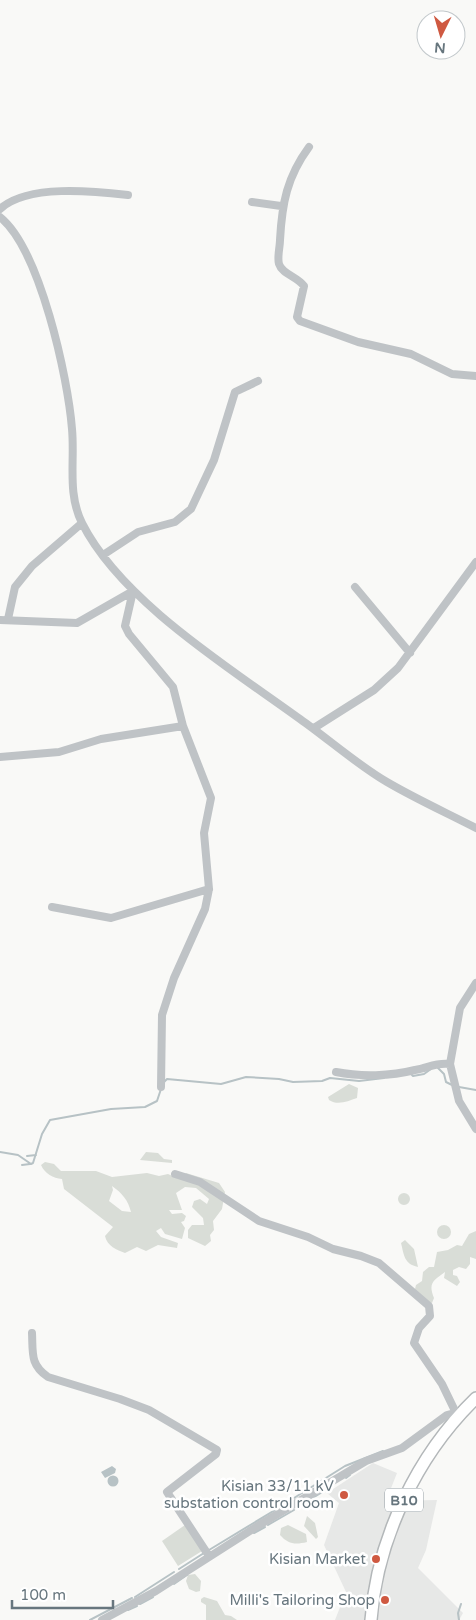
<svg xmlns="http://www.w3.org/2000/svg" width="476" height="1620" viewBox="0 0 476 1620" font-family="'Varela Round',sans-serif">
	<rect width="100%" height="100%" fill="#f9f9f7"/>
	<path fill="#e7e8e7" d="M373 1463 397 1473 386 1501 437 1500 426 1550 418 1568 463 1613 459 1620H335L346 1592 324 1545 339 1503 327 1493Z"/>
	<path fill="#d9ddd7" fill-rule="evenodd" d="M349 1084 358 1088 357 1098C348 1101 338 1106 329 1100L328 1097Z
		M146 1152 158 1153 164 1159 172 1160V1163L140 1160Z
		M45 1162 54 1164 61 1171H96L112 1177 147 1173 159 1176 168 1174 179 1179 186 1173 219 1183 225 1192 222 1209 213 1221 214 1230 210 1235 211 1241 205 1246 188 1238V1230L192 1225H204L203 1218 192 1207 194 1201 200 1199 207 1204 209 1199 196 1188 185 1187 176 1193 182 1210H169L172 1214 182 1213 186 1216 184 1221 181 1222 185 1228 182 1239 165 1234 161 1228 156 1231 161 1237 178 1243 177 1248 158 1245 146 1251 137 1247 125 1253C117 1250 107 1246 105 1236L113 1227 64 1189 62 1179C53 1178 45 1174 41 1165ZM112 1186C122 1193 128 1200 131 1212L122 1211 109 1201 113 1190Z
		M398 1199a6 6 0 1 1 12 0a6 6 0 1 1-12 0Z
		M437 1232a7 7 0 1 1 14 0a7 7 0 1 1-14 0Z
		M476 1231V1259L470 1257V1264L466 1269 459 1267 453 1270V1275L457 1276 460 1282 457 1286 444 1278 445 1272C433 1281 428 1283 434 1298L432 1303 424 1301 415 1289 416 1285 422 1281 423 1272 429 1267H434L437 1252 448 1250 457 1245 462 1246 469 1234Z
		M405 1240 414 1249 418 1267C404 1264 404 1255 401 1243Z
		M307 1516 315 1523 318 1537 316 1539 304 1526Z
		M185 1525 202 1551 178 1566 162 1541Z
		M288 1525 306 1534 307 1542C295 1545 288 1544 280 1535L281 1528Z
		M195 1574 201 1581 200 1591 196 1592 189 1589 186 1581 188 1575Z
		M204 1597 217 1601 225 1615 231 1616 237 1620H206V1605L201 1602V1599Z"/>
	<path fill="#b7c2c5" d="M112 1466 116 1469 115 1473 105 1478 101 1472Z
		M107.5 1481a5.5 5.5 0 1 1 11 0a5.5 5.5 0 1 1-11 0Z"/>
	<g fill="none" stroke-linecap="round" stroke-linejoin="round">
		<path stroke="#b7c2c5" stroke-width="2" d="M437 1067 444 1074 446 1082 452 1085
			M411 1074 413 1076 424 1074 431 1069
			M164 1082 167 1079 221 1084 246 1077 279 1079 293 1082 322 1081 330 1078 359 1081 384 1078
			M459 1087 476 1090
			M0 1152 18 1155 31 1164 33 1163 42 1134 50 1120 111 1109 145 1107 157 1101 161 1089
			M27 1156 36 1155
			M22 1165 30 1164
			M346 1478 350 1475
			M294 1498 345 1466 383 1451
			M298 1507 324 1491
			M268 1525 294 1510
			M254 1533 265 1527
			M209 1550 285 1504
			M179 1569 204 1553
			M174 1584 187 1575
			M135 1597 174 1572
			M140 1604 153 1597
			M128 1610 137 1606
			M90 1620 132 1598
			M459 1620 458 1613 461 1604"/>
		<g stroke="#b3b7b9" stroke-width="14">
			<path id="highway" d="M371 1620C377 1539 417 1455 476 1398"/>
		</g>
		<path stroke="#bfc3c6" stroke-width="8" d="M309 147C287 177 282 203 280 240 280 247 277 257 279 264 282 274 298 277 304 286L297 317 300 321 358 342 411 354 452 374 476 376
			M252 202 281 206
			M0 209C27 184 93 191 128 195
			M0 217C40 249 68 378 72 429 75 461 67 493 82 523 121 601 230 668 300 719 327 738 359 766 387 782 416 799 447 813 476 828
			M103 555 138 532 175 522 191 509 214 460 235 392 258 381
			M355 587 410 653
			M8 619 15 587 32 566 82 523
			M0 620 77 623 133 591 125 626 129 634 173 687 183 726 211 798 204 833 209 889 205 909 174 978 162 1015 161 1087
			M314 728 374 690 398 668 476 562
			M0 757 59 752 101 739 183 726
			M52 907 111 918 209 889
			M450 1064 460 1008 476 983
			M336 1072C361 1077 391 1076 415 1070 428 1068 436 1062 450 1064L459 1101 476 1129
			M175 1174 200 1182 259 1221 308 1237 333 1249 361 1256 379 1263 429 1306 430 1316 419 1328 414 1343 442 1384 456 1413
			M32 1333C33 1353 30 1365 48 1377L120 1399 149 1410 217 1450 216 1454 167 1492 209 1556
			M102 1620 156 1591 256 1527 366 1461 402 1448 447 1415 462 1411"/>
		<use href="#highway" stroke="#fff" stroke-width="11"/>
	</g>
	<g fill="#cf5941" stroke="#fff" stroke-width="2">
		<circle cx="344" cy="1495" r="5"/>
		<circle cx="376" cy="1559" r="5"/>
		<circle cx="385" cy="1600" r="5"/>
	</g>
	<g text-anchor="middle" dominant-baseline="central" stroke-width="5" stroke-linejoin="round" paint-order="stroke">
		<rect fill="#fff" stroke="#959fa5" stroke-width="1" x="385" y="1488.5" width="38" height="23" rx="4"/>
		<g font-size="14" font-weight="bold" fill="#67767e">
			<text x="404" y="1500">B10</text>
		</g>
		<g font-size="15" fill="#67767e" stroke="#fff" text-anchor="end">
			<text x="334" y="1486">Kisian 33/11 kV<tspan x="334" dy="17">substation control room</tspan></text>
			<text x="366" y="1559">Kisian Market</text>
			<text x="375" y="1600">Milli's Tailoring Shop</text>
		</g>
	</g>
	<g transform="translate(441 35) rotate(185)"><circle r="24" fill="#ffffff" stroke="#c2c8cb"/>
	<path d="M0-4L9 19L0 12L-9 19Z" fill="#cf5941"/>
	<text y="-8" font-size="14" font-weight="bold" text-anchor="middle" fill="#67767e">N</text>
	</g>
	<path d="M12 1600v8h101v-8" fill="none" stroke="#67767e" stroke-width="2.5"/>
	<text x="20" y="1600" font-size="15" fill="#67767e" stroke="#ffffff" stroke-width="4" paint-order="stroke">100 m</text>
</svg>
